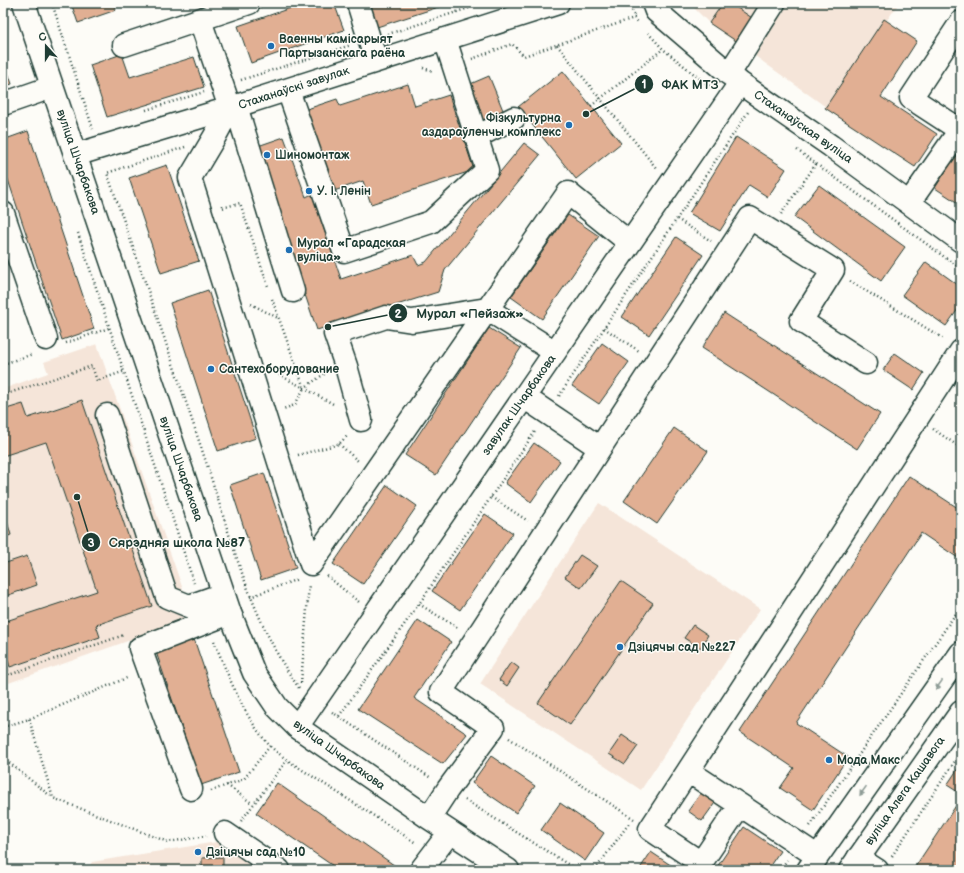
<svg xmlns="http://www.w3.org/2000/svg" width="964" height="873" viewBox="0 0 964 873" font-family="'Balsamiq Sans',sans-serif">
	<rect width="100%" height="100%" fill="#fdfcf7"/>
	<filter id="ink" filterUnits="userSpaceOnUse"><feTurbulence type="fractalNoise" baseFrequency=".025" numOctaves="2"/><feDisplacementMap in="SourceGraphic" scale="8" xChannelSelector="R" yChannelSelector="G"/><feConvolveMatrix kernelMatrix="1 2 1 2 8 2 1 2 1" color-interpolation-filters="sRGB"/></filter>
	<g filter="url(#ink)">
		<path fill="#f5e5d9" d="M689 3H899L826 107 709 23Z
			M97 344 193 618 3 685V389L48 373 44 362Z
			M599 503 760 609 641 790 480 684Z
			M223 841 265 870H87L92 862Z"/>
		<path fill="#e1af93" stroke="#1f3d34" d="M71 3H113L116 10 78 23Z
			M305 3H334L344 30 251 63 238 26Z
			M369 3H451L377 27Z
			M723 3H730L758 22 742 45 709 23Z
			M884 19 917 41 881 97 937 134 915 167 825 108Z
			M122 54 130 77 194 57 204 87 107 117 90 65Z
			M3 58 12 84 3 87Z
			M563 71 621 143 576 179 518 107Z
			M489 76 505 115 484 123 468 85Z
			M408 84 415 106 449 95 474 170 371 204 363 181 331 192 304 110 337 99 340 106Z
			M28 131 94 329 62 340 3 165V140Z
			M284 137 306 197 312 194 341 279 413 255 418 265 426 262 524 143 540 155 445 270 438 292 317 330 255 147Z
			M736 137 786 169 768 197 749 185 720 231 689 213Z
			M956 155 961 158V205L935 188Z
			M167 165 199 261 161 273 129 178Z
			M819 185 905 247 881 281 794 217Z
			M568 215 599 236 542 319 511 297Z
			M676 237 703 255 649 335 622 317Z
			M926 262 961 287V305L946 326 902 295Z
			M208 290 256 438 218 451 170 303Z
			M724 313 880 414 857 449 702 348Z
			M489 328 521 348 436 475 405 455Z
			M602 343 629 362 599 404 572 386Z
			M895 353 924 373 913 390 883 370Z
			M82 400 152 606 96 625 100 637 10 667 3 645V622L97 591 46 442 3 456V410L23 404 28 418Z
			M674 428 708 451 657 524 624 501Z
			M534 443 560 461 531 502 505 483Z
			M264 473 296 568 261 580 230 485Z
			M909 476 961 510V560L921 533 796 723 848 757 813 810 780 788 794 768 740 732Z
			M387 485 417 506 363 584 333 564Z
			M4 511 11 535 3 538V512Z
			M485 514 513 533 460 610 432 591Z
			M580 555 597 566 581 588 565 577Z
			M27 556 37 585 3 597V564Z
			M621 581 653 603 570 725 538 703Z
			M418 620 451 642 414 698 467 734 443 764 358 709Z
			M693 625 708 635 700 648 684 638Z
			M194 639 239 772 201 785 156 652Z
			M511 662 519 668 507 686 499 680Z
			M622 735 638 746 625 764 609 754Z
			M491 756 535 786 516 813 472 783Z
			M961 764V794L947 785Z
			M277 783 401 870H339L256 813Z
			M703 790 717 800 702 821 688 811Z
			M961 798V870H913Z
			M560 803 604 833 585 861 541 830Z
			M744 827 780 851 767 870H715Z
			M651 852 678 870H639Z
			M223 857V870H202V858Z"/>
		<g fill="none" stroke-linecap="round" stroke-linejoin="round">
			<g stroke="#1f3d34" stroke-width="25">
				<path id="minor" d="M24 3 230 613 254 673 277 707 297 727 429 818 508 870
					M358 3 376 61
					M653 3 656 11 740 83 831 146 961 241
					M200 20 230 108 215 136 190 178 311 564
					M124 45 249 3
					M729 74 774 3
					M288 90 344 251 431 222 487 170 445 39
					M3 104 52 87
					M236 106 293 291
					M476 137 514 118
					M75 155 230 108 558 3
					M909 203 960 130 911 98 961 22
					M3 213 46 339
					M524 397 600 448
					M107 415 167 597 189 606 223 594
					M361 420 346 366 335 334 386 317 412 321 487 309 555 352
					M311 564 568 193 630 243
					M297 727 740 83
					M688 771 961 351
					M191 789 140 648 230 613
					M740 805 688 771 650 829 701 863 740 805 817 856
					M429 818 448 789 493 728 441 692 750 218 833 270 801 321 866 363
					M225 833 279 870
					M858 858 877 870
					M421 870 450 832"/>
			</g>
			<g stroke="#1f3d34" stroke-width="25">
				<path id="major" d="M808 870 961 653
					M850 870 961 712"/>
			</g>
			<path stroke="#1f3d34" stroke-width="2.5" stroke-dasharray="1 3" stroke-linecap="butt" d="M52 3 93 129
				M629 3 635 18
				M648 33 663 49 709 86
				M388 34 469 8
				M557 45 657 169
				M472 59 512 44 524 56 634 18 638 22
				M423 68 433 71
				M241 80 351 45
				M591 106 663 49
				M146 110 204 92
				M185 147 107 173C141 269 174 366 206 462 231 538 252 623 299 688
				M797 150 961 269
				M222 205V208L240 203 268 286
				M781 214 816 164
				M677 219 711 241
				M78 233 194 583
				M850 281 944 339
				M272 299 304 388 295 405 283 409
				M251 304 278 318
				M604 328 639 351
				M66 343 109 328
				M3 364 33 354
				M272 371 304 388 327 372
				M304 388 335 405
				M3 395 92 366 97 381 125 371
				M559 396 748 112
				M933 429 961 448
				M339 444 358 461
				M298 455 339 444 348 435
				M491 497 528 521
				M327 576 359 602
				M250 597 298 579
				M419 604 458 628
				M214 641C229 677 243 716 270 746 275 751 281 755 287 760L416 843
				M3 659 9 675 124 635
				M301 683 309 584
				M332 712 431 778
				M339 716 419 604 536 430
				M29 719 53 798 168 842 206 836
				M3 727 29 719 129 677
				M509 738 634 819
				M3 758 53 798
				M227 785 253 804
				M211 791 244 779 270 746
				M465 800 577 870
				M241 821 287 760
				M810 826 961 606
				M892 856 961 752
				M450 866 456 870
				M595 870 630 822
				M780 870 787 860"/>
			<use href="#minor" stroke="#fdfcf7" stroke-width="22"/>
			<use href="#major" stroke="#fdfcf7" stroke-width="22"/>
		</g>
		<defs><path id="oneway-solid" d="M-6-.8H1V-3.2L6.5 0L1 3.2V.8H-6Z"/></defs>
		<g fill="#8e9c96">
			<use href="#oneway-solid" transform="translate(939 685) rotate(125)"/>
			<use href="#oneway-solid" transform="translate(863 791) rotate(125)"/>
		</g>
	</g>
	<g fill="#1f6fb2" stroke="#fdfcf7" stroke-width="1.5">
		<circle cx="271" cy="46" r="4"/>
		<circle cx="569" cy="125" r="4"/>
		<circle cx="267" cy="155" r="4"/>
		<circle cx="309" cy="191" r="4"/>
		<circle cx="289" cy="250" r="4"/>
		<circle cx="211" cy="369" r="4"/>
		<circle cx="620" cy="647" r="4"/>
		<circle cx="829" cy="760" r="4"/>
		<circle cx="198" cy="852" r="4"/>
	</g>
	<g text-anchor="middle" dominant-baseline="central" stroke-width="3" stroke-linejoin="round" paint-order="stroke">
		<g font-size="12" font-weight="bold" fill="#1f3d34" stroke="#fdfcf7" text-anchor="start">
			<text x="279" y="39">Ваенны камісарыят<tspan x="279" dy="14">Партызанскага раёна</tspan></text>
			<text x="561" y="118" text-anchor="end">Фізкультурна<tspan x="561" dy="14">аздараўленчы комплекс</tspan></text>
			<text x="275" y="155">Шиномонтаж</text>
			<text x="317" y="191">У. І. Ленін</text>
			<text x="297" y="243">Мурал «Гарадская<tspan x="297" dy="14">вуліца»</tspan></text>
			<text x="219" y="369">Сантехоборудование</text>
			<text x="628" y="647">Дзіцячы сад №227</text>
			<text x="837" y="760">Мода Макс</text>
			<text x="206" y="852">Дзіцячы сад №10</text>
		</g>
		<g font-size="12" fill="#1f3d34" stroke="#fdfcf7">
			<text transform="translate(294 88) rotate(-18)">Стаханаўскі завулак</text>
			<text transform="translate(803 127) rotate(35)">Стаханаўская вуліца</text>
			<text transform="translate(78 162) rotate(71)">вуліца Шчарбакова</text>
			<text transform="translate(519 405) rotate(-55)">завулак Шчарбакова</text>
			<text transform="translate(181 469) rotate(71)">вуліца Шчарбакова</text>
			<text transform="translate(339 755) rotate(36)">вуліца Шчарбакова</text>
			<text transform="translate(905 791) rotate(-55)">вуліца Алега Кашавога</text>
		</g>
	</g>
	<path fill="none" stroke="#1f3d34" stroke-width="1.5" d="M586 114L644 84M328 327L398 313M77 497L91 542"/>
	<g fill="#1f3d34" stroke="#fdfcf7" stroke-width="1.5">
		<circle cx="586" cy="114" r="4"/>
		<circle cx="328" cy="327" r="4"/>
		<circle cx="77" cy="497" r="4"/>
		<circle cx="644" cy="84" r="10"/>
		<circle cx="398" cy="313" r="10"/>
		<circle cx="91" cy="542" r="10"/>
	</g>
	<g font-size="12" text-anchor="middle" font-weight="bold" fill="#fff">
		<text x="644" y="88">1</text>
		<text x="398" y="318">2</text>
		<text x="91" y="547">3</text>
	</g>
	<g font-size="13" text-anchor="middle" font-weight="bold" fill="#1f3d34" stroke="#fdfcf7" stroke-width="3" stroke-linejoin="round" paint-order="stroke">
		<text x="690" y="89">ФАК МТЗ</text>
		<text x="470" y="318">Мурал «Пейзаж»</text>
		<text x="177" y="547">Сярэдняя школа №87</text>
	</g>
	<rect width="964" height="873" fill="none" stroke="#fdfcf7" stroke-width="16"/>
	<rect x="8" y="8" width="948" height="857" fill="none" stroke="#1f3d34" stroke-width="1.5" filter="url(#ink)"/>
	<g transform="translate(46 46) rotate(339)" stroke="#fdfcf7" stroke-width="3" paint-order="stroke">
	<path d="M0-3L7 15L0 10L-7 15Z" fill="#1f3d34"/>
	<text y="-6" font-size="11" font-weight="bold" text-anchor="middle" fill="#1f3d34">С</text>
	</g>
</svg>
